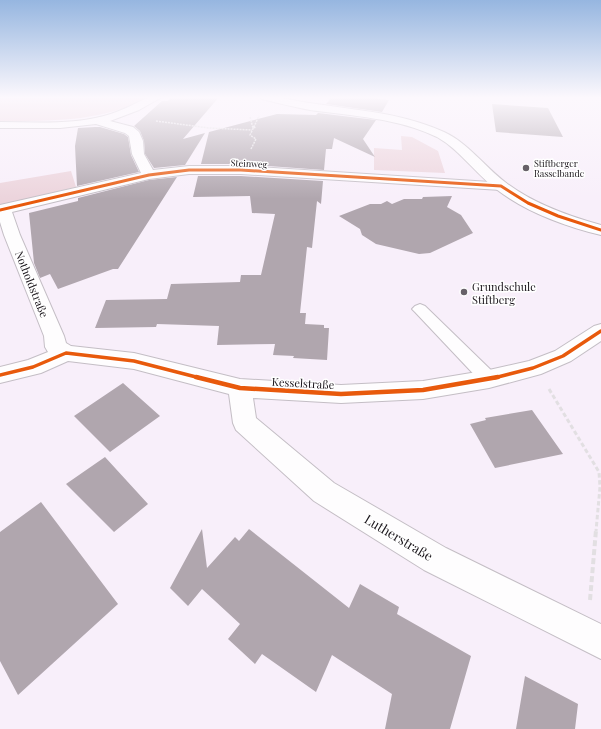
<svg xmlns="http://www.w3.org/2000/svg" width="601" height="729" viewBox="0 0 601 729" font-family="'Playfair Display',serif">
	<rect width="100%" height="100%" fill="#f8effa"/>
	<path fill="#ecd4dc" d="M0 97H149C103 122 51 121 0 121Z
		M401 136 412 137 438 151 445 173 374 170V148L402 150Z
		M71 171 76 187 0 205V183Z"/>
	<path fill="#b0a6ae" d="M172 97H219L183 139 205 133 185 165 154 168 145 154 144 141 140 131 134 126 162 101H168Z
		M332 97H360L389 100 382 112 326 104Z
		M492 104 548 108 563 137 496 132Z
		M318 113 376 120 363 139 375 157 334 138 332 149H326L324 170 241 164H201L209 132 277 114 316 115Z
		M95 127H100L124 134 128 137 131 155 139 172 77 186 75 146 78 128Z
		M198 176H241L323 181 321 204 317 201 312 248 307 247 300 313H306L305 324 324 325V328H329L327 360 293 358 294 356 273 355 275 344 217 345 219 326 157 324 156 327 95 328 106 300 167 299 171 284 240 282 241 275H261L275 214 252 213 250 196 193 197Z
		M177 177 118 269H113L58 289 50 274 40 278 34 263 29 213 78 201V198L149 180Z
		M452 196 447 207 461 215 473 233 430 253 419 254 376 244 362 235 360 229 339 216 370 204H381L387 201 392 204 404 199H422L423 197Z
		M123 383 160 416 110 452 74 416Z
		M532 410 563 454 495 468 470 424 486 420 485 418Z
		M105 457 148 504 114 532 66 484Z
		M41 502 118 604 18 695 0 661V532Z
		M202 529 207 568 235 537 239 541 249 529 349 608 360 584 399 607 397 614 471 656 450 729H385L392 694 332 655 316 692 262 654 255 664 228 639 240 624 202 589 188 606 170 588Z
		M525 676 578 704 575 729H516Z"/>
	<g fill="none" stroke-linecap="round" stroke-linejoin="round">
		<g stroke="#c4bec5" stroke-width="2">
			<path id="lane" d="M420 304 425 306 495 374 498 379 495 384 489 386 483 384 415 312 412 309 415 306Z"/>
		</g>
		<g stroke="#c4bec5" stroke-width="2">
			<path id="street" d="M149 97H162L139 110 110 121 133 127 139 132 143 141 144 154 153 170 189 166H241L506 183 508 186 506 189 501 190 241 174H189L149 179 12 212 20 235 64 336 66 343 71 346 134 353 240 379 341 385 423 381 489 370 529 361 555 351 594 326 601 324V341L571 361 541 374 489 388 423 399 341 403 253 398 256 418 334 483 446 548 601 624V659L424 570 314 501 236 430 233 423 229 394 134 369 68 361 41 373 0 383V367L28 360 48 352 45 347 44 336 4 235 0 222V205L141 173 132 154 129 136 125 133 96 124 60 128H0V122C34 122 70 125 104 116 120 112 134 104 149 97Z"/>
		</g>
		<g stroke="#c4bec5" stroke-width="2">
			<path id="secondary" d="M261 97H278C333 110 392 108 444 132 468 143 484 166 505 182 532 203 568 216 601 225V235C564 226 526 212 496 189 475 173 460 150 437 137 398 118 352 116 310 110 294 107 278 103 262 99Z"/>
		</g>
		<path stroke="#e2dfe2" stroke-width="1.5" stroke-dasharray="2 1" stroke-linecap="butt" d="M250 117 253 128 256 127
			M156 121 209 128 252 130
			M251 149 256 139 250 135 259 116"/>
		<path stroke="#e2dfe2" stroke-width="3" stroke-dasharray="4.5 2.5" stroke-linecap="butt" d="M549 389 599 472 600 487 596 531"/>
		<path stroke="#e2dfe2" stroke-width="4" stroke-dasharray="6 3" stroke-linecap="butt" d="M590 600 596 530"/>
		<use href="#lane" fill="#fefdfe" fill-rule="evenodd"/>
		<use href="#street" fill="#fefdfe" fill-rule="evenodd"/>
		<use href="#secondary" fill="#fefdfe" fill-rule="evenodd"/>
		<g stroke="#fff" stroke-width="4.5">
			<path id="cycleway-far2" d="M0 210 149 175 189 170H241L501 186 528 203 558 216 601 230"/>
		</g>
		<g stroke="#fff" stroke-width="6">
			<path id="cycleway-far1" d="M0 375 33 367 66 353 134 361 200 378
				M494 378 533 368 563 356 601 331"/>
		</g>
		<g stroke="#fff" stroke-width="7">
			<path id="cycleway" d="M196 377 240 388 341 394 423 390 498 377"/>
		</g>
		<use href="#cycleway-far2" stroke="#e8590c" stroke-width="3"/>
		<use href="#cycleway-far1" stroke="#e8590c" stroke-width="3.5"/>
		<use href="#cycleway" stroke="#e8590c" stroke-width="4.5"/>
	</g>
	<linearGradient id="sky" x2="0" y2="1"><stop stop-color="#96b6e0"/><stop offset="0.49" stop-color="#fcf8fd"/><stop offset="1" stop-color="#fcf8fd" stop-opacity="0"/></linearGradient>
	<rect width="601" height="199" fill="url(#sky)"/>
	<g fill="#676168" stroke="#fff" stroke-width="1.5">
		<circle cx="526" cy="168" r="4"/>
		<circle cx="464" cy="292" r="4"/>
	</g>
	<g text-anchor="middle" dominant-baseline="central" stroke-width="3" stroke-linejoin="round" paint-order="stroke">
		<g font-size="9" fill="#19141a" stroke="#fff">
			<text transform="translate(249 163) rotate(3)">Steinweg</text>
		</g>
		<g font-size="9" fill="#19141a" stroke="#fff" text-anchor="start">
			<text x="534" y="163">Stiftberger<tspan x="534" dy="10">Rasselbande</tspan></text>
		</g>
		<g font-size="11" fill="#19141a" stroke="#fff">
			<text transform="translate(32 284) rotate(68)">Notholdstraße</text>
			<text transform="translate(303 383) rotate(3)">Kesselstraße</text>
		</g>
		<g font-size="11" fill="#19141a" stroke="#fff" text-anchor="start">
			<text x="472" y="286">Grundschule<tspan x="472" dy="13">Stiftberg</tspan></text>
		</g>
		<g font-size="13" fill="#19141a" stroke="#fff">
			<text transform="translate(399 537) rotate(31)">Lutherstraße</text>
		</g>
	</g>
</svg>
